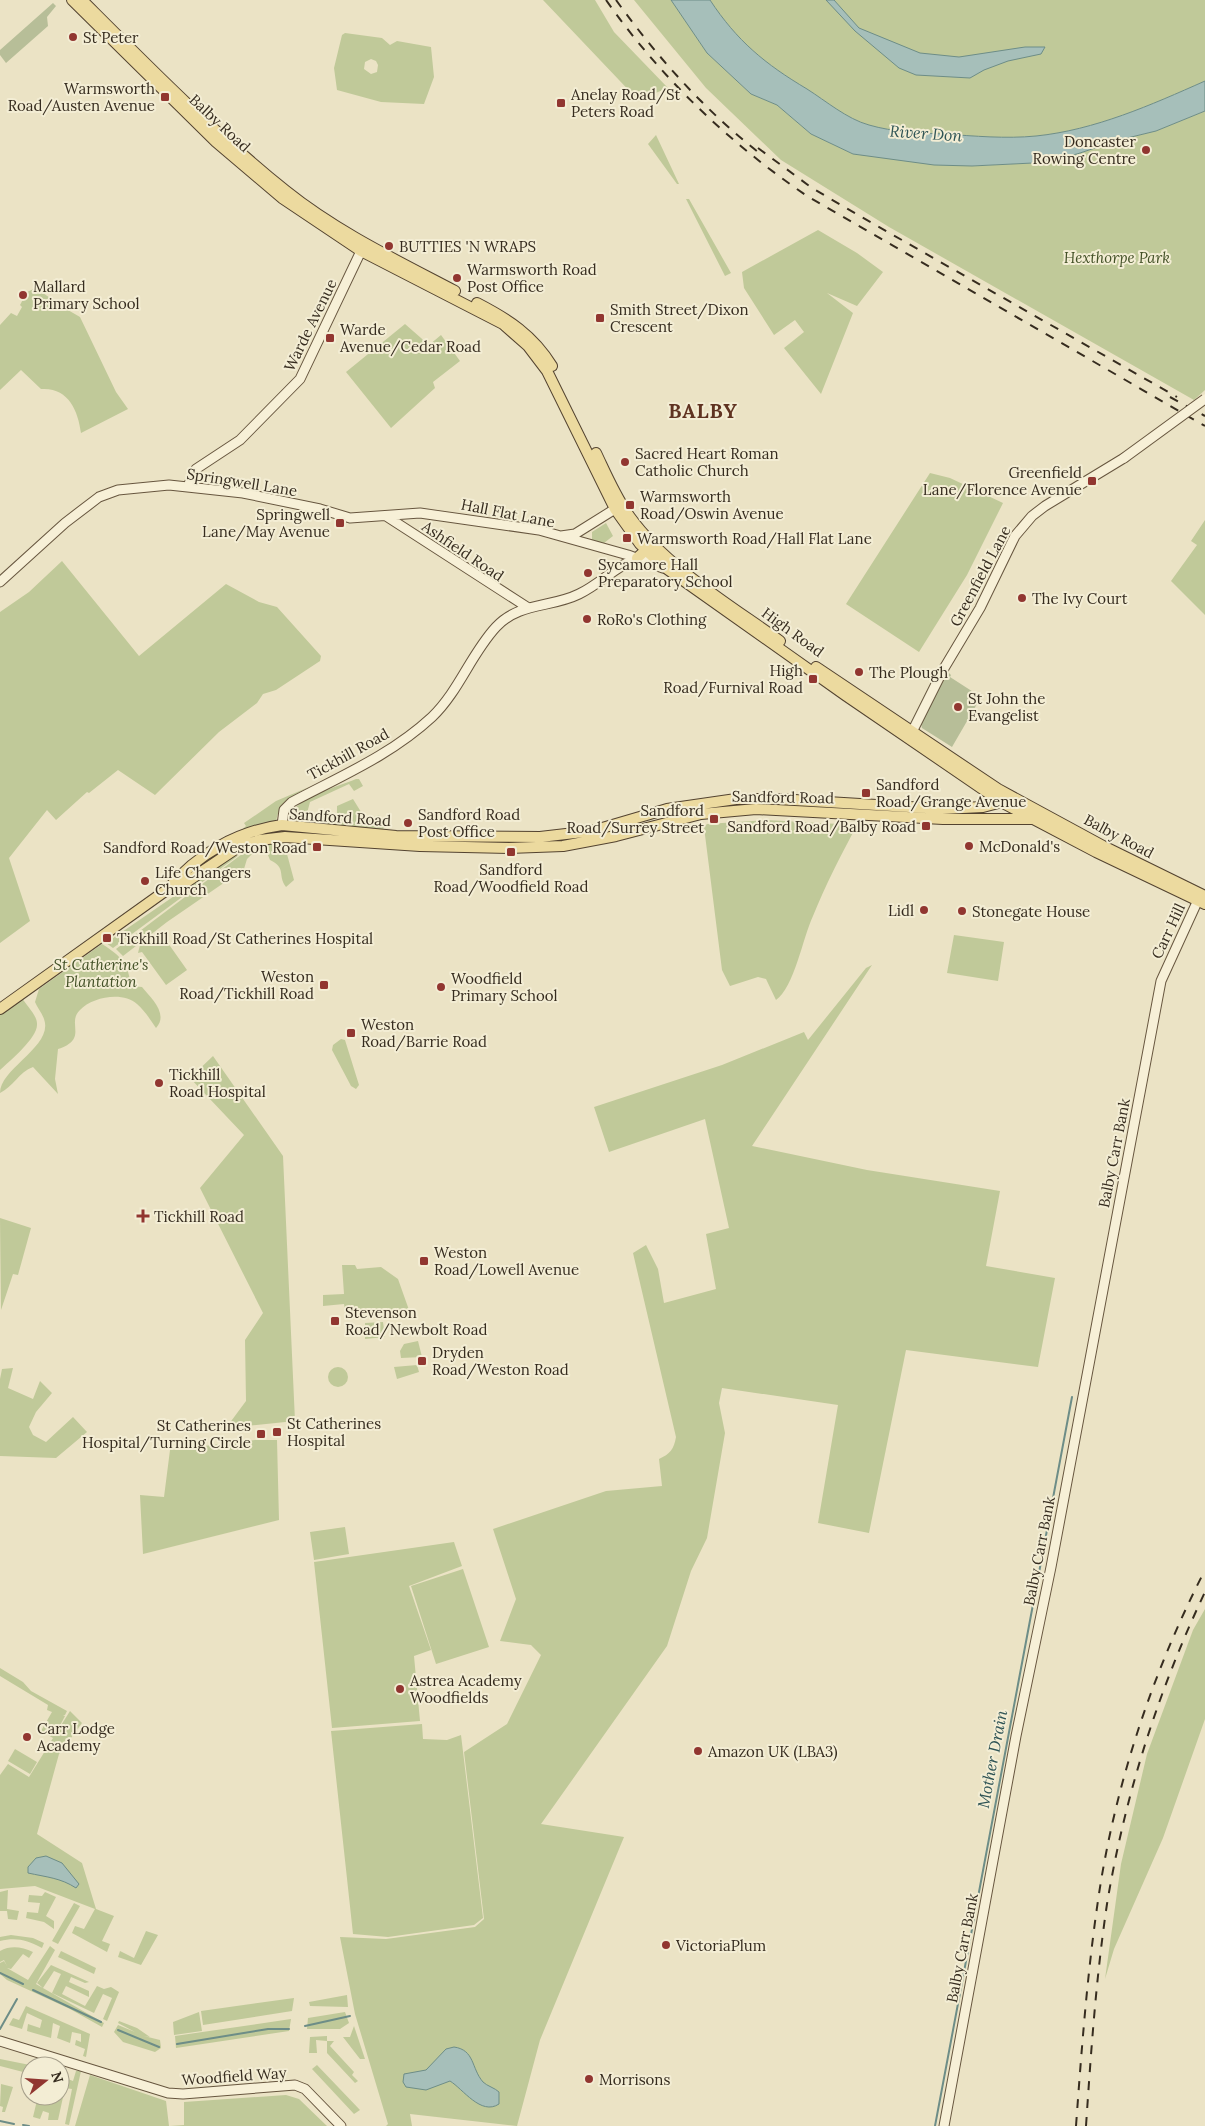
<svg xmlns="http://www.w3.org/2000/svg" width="1205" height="2126" viewBox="0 0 1205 2126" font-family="Lora,serif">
	<rect width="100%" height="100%" fill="#ebe3c5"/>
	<path fill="#c0c999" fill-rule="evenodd" d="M543 0H595L614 32 668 88 638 100Z
		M634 0H671L707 53 751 94 777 105 811 134 853 154 974 166 1033 163 1077 154 1119 140 1156 131 1205 111V390L1194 400 889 227 781 160 706 88Z
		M710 0H1205V81C1151 105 1095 130 1036 136 1006 139 974 136 944 134 920 133 893 132 869 125 847 119 826 101 807 89 765 64 737 41 710 0Z
		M345 33 382 38 390 45 397 41 431 47 434 77 424 104 381 102 337 90 334 68 342 35ZM371 59 376 61 378 65 377 72 371 74 364 69 365 62Z
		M656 135 679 184H677L648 144Z
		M686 199H689L731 273 725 276Z
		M818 230 857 253 883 272 857 306 827 293 853 313 821 394 784 348 804 332 795 320 774 335 744 288 742 272Z
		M36 288 57 303V309L61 306 80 317 116 392 128 409 81 433C78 410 68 387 41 389L21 370 0 390V325L11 313 17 316 22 307 20 305 27 292Z
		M405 324 429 345 441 335 460 361 433 382 435 388 391 428 346 372Z
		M930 473 950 478 1003 503 967 575 919 652 846 604Z
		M1205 520V615L1171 581 1197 545 1191 541Z
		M606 523 613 536 604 543 592 540V532Z
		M62 561 139 656 226 584 259 602 277 607 321 656 320 661 276 690 263 694 257 703 219 732 155 795 118 770 89 793 87 792 56 820 47 810 9 858 30 921 0 943V612L29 592Z
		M356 779H359L363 786 354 791 349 784 310 802 306 817 337 821V806L353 799 366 820 379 815 384 828 379 832 291 822 289 819C290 800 339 786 356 779Z
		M309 787C292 796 279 802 276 822L239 832 246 826 244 823 276 801Z
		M766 820 857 825C841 855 826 884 813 916 803 937 794 988 776 1000L766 979 758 977 730 986 722 970 704 827 707 824Z
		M280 841 284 843 294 880 286 887C277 875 287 868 270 860L263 843Z
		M250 848 254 852 247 859 244 869 167 922 123 956 116 949Z
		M239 855 113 948 106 943 228 859Z
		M154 935 163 936 187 970 166 985 142 952 138 953 140 945Z
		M954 935 1004 942 998 981 947 973Z
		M102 944C122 957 128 963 131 986L142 987C151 998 169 1014 156 1028 150 1019 144 1010 137 1004 123 991 92 997 80 1010 66 1023 89 1039 58 1049L55 1079 58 1094 33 1067C19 1072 13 1087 0 1093 0 1068 54 1046 44 1019 42 1013 37 1007 35 1002L39 989Z
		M872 965 752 1146 867 1170 1000 1191 986 1266 1055 1278 1038 1367 906 1350 869 1533 818 1523 838 1405 722 1388 719 1403 725 1433 707 1538 691 1571 667 1646 541 1824 624 1837 540 2040 517 2126 410 2114 412 2126H386L388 2124 355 2014 340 1937 386 1939 475 1927 484 1919 464 1752 507 1724 541 1655 531 1645 500 1641 516 1599 493 1529 606 1491 662 1486 659 1459C670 1454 674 1449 676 1437L633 1253 646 1245 658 1269 664 1303 716 1289 706 1234 729 1228 705 1119 609 1152 594 1107 722 1065 804 1032 808 1040 866 968Z
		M22 998C26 1005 38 1016 37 1025 37 1038 10 1061 0 1070V1012Z
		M341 1039 345 1040 359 1085 356 1089 351 1086 332 1050 333 1045Z
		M213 1056 283 1156 295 1421 226 1428 246 1401 245 1340 263 1313 200 1188 244 1135 190 1078Z
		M0 1218 31 1228 18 1275 13 1274 1 1310Z
		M342 1265H355L357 1269 381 1267 398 1279 409 1310 346 1316 344 1304 323 1306V1295L344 1294Z
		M383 1322 385 1337 365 1339V1323Z
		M418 1341 422 1357 401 1358 400 1351 404 1344Z
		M417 1365 419 1372 397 1379 394 1367Z
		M328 1377a10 10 0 1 1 20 0a10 10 0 1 1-20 0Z
		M13 1368 8 1388 33 1399 40 1381 52 1393 36 1412 29 1427 33 1435 46 1442 73 1417 87 1432 56 1458 0 1456V1379L2 1369Z
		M255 1440H277L279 1520 143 1554 140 1495 164 1497 170 1450Z
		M345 1527 349 1554 314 1560 310 1532Z
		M454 1542 462 1566 409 1586 431 1650 414 1656 420 1721 332 1728 314 1562Z
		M463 1569 489 1647 436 1664 411 1586Z
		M1205 1609V1719L1163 1838 1114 1949 1105 1979 1121 1864 1147 1754 1193 1630Z
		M0 1668 23 1682 31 1691 67 1711 65 1715H63L65 1716 55 1735 70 1711 82 1723 59 1754 37 1834 82 1863 96 1909 114 1916 102 1941 110 1944 107 1952 72 1933 75 1926 84 1929 95 1909 35 1886 0 1889V1775L8 1764 29 1777 53 1738 41 1731 52 1712 47 1710 48 1705 0 1676Z
		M422 1724 423 1739 447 1740 461 1735 483 1918 474 1925 388 1937 353 1934 331 1731Z
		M15 1749 37 1762 30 1774 8 1761Z
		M8 1890 7 1909 19 1911 17 1920 8 1919 7 1911H0V1892Z
		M45 1892 56 1897 46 1916 54 1921V1929L44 1922 26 1918 27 1912 38 1913 40 1903 28 1902 29 1895 42 1896Z
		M74 1903 80 1906 58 1944 52 1941Z
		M146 1931 158 1935 141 1965 118 1957 120 1951 134 1958Z
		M11 1935 33 1938 44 1943 42 1948C27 1940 16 1937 0 1941V1937Z
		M50 1946 55 1950 36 1984 104 2023 102 2027 70 2009 7 1980 0 1974V1963L4 1961 7 1966 4 1960 0 1962V1951C11 1945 22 1947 33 1952L29 1958 23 1954 11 1969 7 1968 28 1980Z
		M61 1951 96 1968 94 1974 58 1957Z
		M51 1965 89 1982 85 1983 71 1977 69 1982 89 1991V1997L66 1986 62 1994 85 2006 97 1986 104 1989 111 1987 119 1992 107 2021 103 2019 112 1998 103 1994 94 2013 52 1993 61 1974 54 1971 43 1988 37 1983Z
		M347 1995 348 2007 310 2006 309 2002Z
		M294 1998 292 2011 203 2025 201 2011Z
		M26 2006 90 2034 86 2057 83 2056 85 2049 75 2045 76 2040 81 2042V2034L72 2032 70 2043 57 2038 60 2026 53 2023 51 2038 27 2031 28 2024 40 2028 42 2020 27 2013 22 2029 9 2025 13 2018 19 2020Z
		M199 2012 202 2031 174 2035 173 2022Z
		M345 2012 349 2023 340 2029H307L308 2018Z
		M291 2019 289 2031 176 2048 175 2036Z
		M119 2021 137 2028 150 2037 144 2036 160 2040 161 2048 155 2052 123 2042 114 2032 118 2025 135 2032 118 2023Z
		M354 2026 365 2059H360L343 2037H350Z
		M327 2036V2041H334L330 2046 354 2072 352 2075 358 2081 355 2083 327 2053V2041L316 2040 317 2053H309L310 2037Z
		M0 2059 30 2065 27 2073 0 2066Z
		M317 2065 360 2110 354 2114 312 2069Z
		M76 2071H81L69 2125 65 2124 72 2089 65 2088 58 2120H48L49 2113 43 2111 40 2119 33 2117 38 2096H44L45 2101 53 2102 55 2096H60V2076L73 2081Z
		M90 2075 166 2101 169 2126H75Z
		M1 2084 13 2087 5 2112H2L3 2107 0 2106Z
		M286 2095 299 2099 327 2126H170L184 2125V2102Z"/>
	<path fill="#b7be98" d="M53 3 56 6 47 17 48 26 6 63 0 55V50Z
		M948 672 951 675 950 677 981 697 952 747 922 728 921 724Z"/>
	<path fill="#a6bfba" stroke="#6d8d87" d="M671 0H710C737 41 765 64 807 89 826 101 847 119 869 125 893 132 920 133 944 134 974 136 1006 139 1036 136 1095 130 1151 105 1205 81V111L1156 131 1119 140 1077 154 1033 163 972 166 934 165 853 154 811 134 777 105 751 94 707 53Z
		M826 0H834L859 28 920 53 959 57 1025 47H1045L1041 54 1008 61 984 70 970 78 916 75 899 68 855 31Z
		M46 1856 62 1863 79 1884 76 1888C61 1878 46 1877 28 1873V1867L36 1858Z
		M454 2047C475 2050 471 2068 483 2082 487 2086 495 2088 499 2092V2104C481 2116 463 2089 450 2081L426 2090 406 2087 403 2082 404 2074 426 2070 446 2049Z"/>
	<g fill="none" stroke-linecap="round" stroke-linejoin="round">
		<path stroke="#6d8d87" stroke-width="2" d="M0 1973 23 1984
			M33 1990 101 2022
			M305 2026 350 2016
			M0 2029 17 1999
			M118 2030 159 2047
			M177 2044 268 2029H289
			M0 2121 14 2124
			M23 2125 29 2126
			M935 2126 1072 1397"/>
		<g stroke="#67563f" stroke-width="11">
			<path id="secondary" d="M188 486 196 469 240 440 300 379 361 251
				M386 516 527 607
				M561 536 575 534 615 509
				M0 582 65 523 99 497 118 490 169 485 243 493 320 509 350 518 420 513 539 530 628 555 663 568
				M913 730 943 670 980 608 1015 536 1032 516 1045 506 1124 458
				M282 825 284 810 292 802C341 776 391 755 432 717 459 691 471 654 496 627 519 602 551 608 579 594 600 584 616 566 637 558
				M0 2041 168 2093 183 2094 295 2085 305 2089 341 2126
				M944 2126 1016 1736 1051 1567 1161 981 1198 900 1203 898"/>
		</g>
		<g stroke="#534330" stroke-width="12">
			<path id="primary" d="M72 0 216 142 282 198 361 251 503 324 528 346 547 371 615 509 640 544 660 564 845 695 1003 803 1096 852 1205 904
				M82 0C148 66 214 133 286 191 337 232 398 261 455 291
				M477 303C508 319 533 335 552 366
				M596 453C606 474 616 498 630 517 666 567 730 605 780 641
				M637 558 646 550
				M816 667 998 789 1103 846 1205 896
				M169 888 185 883 240 846 260 840 285 837 420 846 509 848 563 846 616 836 701 814 756 809 943 819H1031
				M0 1009 168 889C197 854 238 831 282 825L396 836 540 837 592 831 667 809 736 799H778L942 809 983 807 1006 801"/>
		</g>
		<use href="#secondary" stroke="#f7f0d7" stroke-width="9"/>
		<use href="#primary" stroke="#ecda9f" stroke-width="10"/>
		<path stroke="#362c1f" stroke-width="2" stroke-dasharray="9 9" stroke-linecap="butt" d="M606 0C661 78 728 142 807 196L1205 426
			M616 0C657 57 706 112 762 155
			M758 148 812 188 858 215 1177 397
			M1170 397 1205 416
			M1076 2126C1082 2044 1088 1962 1101 1881 1119 1773 1155 1667 1205 1570
			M1086 2126C1091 2052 1096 1978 1107 1904 1125 1795 1158 1691 1205 1592"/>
		<g stroke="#67563f" stroke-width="11" stroke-linecap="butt">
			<path id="secondary-bridge" d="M1124 458 1205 399"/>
		</g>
		<use href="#secondary-bridge" stroke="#f7f0d7" stroke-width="9"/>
	</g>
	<g fill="#913630" stroke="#f3edd4" stroke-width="2">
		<circle cx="73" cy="37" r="5"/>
		<rect x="160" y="92" width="10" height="10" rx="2.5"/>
		<rect x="556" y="98" width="10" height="10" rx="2.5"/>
		<circle cx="1146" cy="150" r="5"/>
		<circle cx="389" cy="246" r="5"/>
		<circle cx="457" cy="278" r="5"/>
		<circle cx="23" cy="295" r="5"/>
		<rect x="595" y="313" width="10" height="10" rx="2.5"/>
		<rect x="325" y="333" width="10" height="10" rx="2.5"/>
		<circle cx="625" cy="462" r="5"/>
		<rect x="1087" y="476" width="10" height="10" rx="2.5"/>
		<rect x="625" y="500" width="10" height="10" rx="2.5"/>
		<rect x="335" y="518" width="10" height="10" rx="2.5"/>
		<rect x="622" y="533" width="10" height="10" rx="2.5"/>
		<circle cx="588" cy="573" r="5"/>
		<circle cx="1022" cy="598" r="5"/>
		<circle cx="587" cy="619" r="5"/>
		<circle cx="859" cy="672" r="5"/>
		<rect x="808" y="674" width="10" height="10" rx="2.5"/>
		<circle cx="958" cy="707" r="5"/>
		<rect x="861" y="788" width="10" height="10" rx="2.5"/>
		<rect x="709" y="814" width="10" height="10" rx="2.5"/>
		<circle cx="408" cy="823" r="5"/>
		<rect x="921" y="821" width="10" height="10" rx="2.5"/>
		<circle cx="969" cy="846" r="5"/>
		<rect x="312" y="842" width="10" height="10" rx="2.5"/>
		<rect x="506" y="847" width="10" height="10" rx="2.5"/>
		<circle cx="145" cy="881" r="5"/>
		<circle cx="924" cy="910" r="5"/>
		<circle cx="962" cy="911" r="5"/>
		<rect x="102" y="933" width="10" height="10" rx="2.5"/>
		<rect x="319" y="980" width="10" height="10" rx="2.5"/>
		<circle cx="441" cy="987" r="5"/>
		<rect x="346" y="1028" width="10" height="10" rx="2.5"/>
		<circle cx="159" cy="1083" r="5"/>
		<path d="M140.5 1208.5h5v5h5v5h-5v5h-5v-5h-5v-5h5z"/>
		<rect x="419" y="1256" width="10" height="10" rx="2.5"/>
		<rect x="330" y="1316" width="10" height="10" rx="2.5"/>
		<rect x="417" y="1356" width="10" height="10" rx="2.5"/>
		<rect x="272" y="1427" width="10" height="10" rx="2.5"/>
		<rect x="256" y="1429" width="10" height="10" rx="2.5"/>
		<circle cx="400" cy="1689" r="5"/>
		<circle cx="27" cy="1737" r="5"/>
		<circle cx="698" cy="1751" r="5"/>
		<circle cx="666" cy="1945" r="5"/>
		<circle cx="589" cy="2079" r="5"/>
	</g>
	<g text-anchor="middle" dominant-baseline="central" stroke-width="4" stroke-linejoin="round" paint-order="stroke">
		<g font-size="15" fill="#362c1f" stroke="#f3edd4" text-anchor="start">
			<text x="83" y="37">St Peter</text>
			<text x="155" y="88" text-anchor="end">Warmsworth<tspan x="155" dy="17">Road/Austen Avenue</tspan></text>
			<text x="571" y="94">Anelay Road/St<tspan x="571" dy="17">Peters Road</tspan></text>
			<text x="1136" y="141" text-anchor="end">Doncaster<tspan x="1136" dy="17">Rowing Centre</tspan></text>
			<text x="399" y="246">BUTTIES 'N WRAPS</text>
			<text x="467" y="269">Warmsworth Road<tspan x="467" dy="17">Post Office</tspan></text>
			<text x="33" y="286">Mallard<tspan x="33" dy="17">Primary School</tspan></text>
			<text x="610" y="309">Smith Street/Dixon<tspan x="610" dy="17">Crescent</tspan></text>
			<text x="340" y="329">Warde<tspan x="340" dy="17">Avenue/Cedar Road</tspan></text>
			<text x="635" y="453">Sacred Heart Roman<tspan x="635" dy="17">Catholic Church</tspan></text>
			<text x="1082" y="472" text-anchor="end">Greenfield<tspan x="1082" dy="17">Lane/Florence Avenue</tspan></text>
			<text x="640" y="496">Warmsworth<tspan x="640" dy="17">Road/Oswin Avenue</tspan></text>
			<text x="330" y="514" text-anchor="end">Springwell<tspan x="330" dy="17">Lane/May Avenue</tspan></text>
			<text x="637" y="538">Warmsworth Road/Hall Flat Lane</text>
			<text x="598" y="564">Sycamore Hall<tspan x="598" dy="17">Preparatory School</tspan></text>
			<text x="1032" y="598">The Ivy Court</text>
			<text x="597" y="619">RoRo's Clothing</text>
			<text x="803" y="670" text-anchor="end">High<tspan x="803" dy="17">Road/Furnival Road</tspan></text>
			<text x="869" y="672">The Plough</text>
			<text x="968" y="698">St John the<tspan x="968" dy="17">Evangelist</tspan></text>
			<text x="876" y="784">Sandford<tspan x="876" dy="17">Road/Grange Avenue</tspan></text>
			<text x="704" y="810" text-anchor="end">Sandford<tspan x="704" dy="17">Road/Surrey Street</tspan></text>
			<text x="418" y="814">Sandford Road<tspan x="418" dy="17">Post Office</tspan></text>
			<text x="916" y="826" text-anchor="end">Sandford Road/Balby Road</text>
			<text x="979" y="846">McDonald's</text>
			<text x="307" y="847" text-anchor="end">Sandford Road/Weston Road</text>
			<text x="511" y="869" text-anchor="middle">Sandford<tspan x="511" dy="17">Road/Woodfield Road</tspan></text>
			<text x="155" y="872">Life Changers<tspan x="155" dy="17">Church</tspan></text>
			<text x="914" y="910" text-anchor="end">Lidl</text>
			<text x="972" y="911">Stonegate House</text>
			<text x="117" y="938">Tickhill Road/St Catherines Hospital</text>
			<text x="314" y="976" text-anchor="end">Weston<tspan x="314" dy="17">Road/Tickhill Road</tspan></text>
			<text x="451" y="978">Woodfield<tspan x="451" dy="17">Primary School</tspan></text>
			<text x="361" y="1024">Weston<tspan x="361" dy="17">Road/Barrie Road</tspan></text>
			<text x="169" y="1074">Tickhill<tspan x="169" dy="17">Road Hospital</tspan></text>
			<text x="154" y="1216">Tickhill Road</text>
			<text x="434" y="1252">Weston<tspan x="434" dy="17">Road/Lowell Avenue</tspan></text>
			<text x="345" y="1312">Stevenson<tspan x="345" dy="17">Road/Newbolt Road</tspan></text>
			<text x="432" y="1352">Dryden<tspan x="432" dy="17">Road/Weston Road</tspan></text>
			<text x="287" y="1423">St Catherines<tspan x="287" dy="17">Hospital</tspan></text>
			<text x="251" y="1425" text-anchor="end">St Catherines<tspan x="251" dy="17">Hospital/Turning Circle</tspan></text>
			<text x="410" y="1680">Astrea Academy<tspan x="410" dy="17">Woodfields</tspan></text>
			<text x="37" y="1728">Carr Lodge<tspan x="37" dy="17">Academy</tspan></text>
			<text x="708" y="1751">Amazon UK (LBA3)</text>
			<text x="676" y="1945">VictoriaPlum</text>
			<text x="599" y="2079">Morrisons</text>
		</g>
		<g font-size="15" fill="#362c1f" stroke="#f3edd4">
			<text transform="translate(220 123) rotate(43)">Balby Road</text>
			<text transform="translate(310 325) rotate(-64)">Warde Avenue</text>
			<text transform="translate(242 482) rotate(9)">Springwell Lane</text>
			<text transform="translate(508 513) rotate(11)">Hall Flat Lane</text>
			<text transform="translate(463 551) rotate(34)">Ashfield Road</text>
			<text transform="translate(980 576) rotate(-62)">Greenfield Lane</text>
			<text transform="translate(793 632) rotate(36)">High Road</text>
			<text transform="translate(348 754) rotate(-29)">Tickhill Road</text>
			<text transform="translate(783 797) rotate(1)">Sandford Road</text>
			<text transform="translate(340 817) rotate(4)">Sandford Road</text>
			<text transform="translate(1119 836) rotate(28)">Balby Road</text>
			<text transform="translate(1168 931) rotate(-65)">Carr Hill</text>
			<text transform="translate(1114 1153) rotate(-79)">Balby Carr Bank</text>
			<text transform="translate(1039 1551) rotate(-79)">Balby Carr Bank</text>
			<text transform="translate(962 1948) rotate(-79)">Balby Carr Bank</text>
			<text transform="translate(234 2076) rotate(-4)">Woodfield Way</text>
		</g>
		<g font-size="15" font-style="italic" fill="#435127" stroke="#f3edd4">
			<text x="1117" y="257">Hexthorpe Park</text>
			<text x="101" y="964">St Catherine's<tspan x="101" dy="17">Plantation</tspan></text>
		</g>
		<g font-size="16" font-style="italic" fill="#2f5455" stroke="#f3edd4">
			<text transform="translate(926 133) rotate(4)">River Don</text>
			<text transform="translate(992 1759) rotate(-79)">Mother Drain</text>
		</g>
		<g font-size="20" font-weight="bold" letter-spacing="1" fill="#603321" stroke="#f3edd4">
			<text x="703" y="410">BALBY</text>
		</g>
	</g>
	<g transform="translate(45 2081) rotate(73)"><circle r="24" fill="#f3edd4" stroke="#a7a08c"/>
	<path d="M0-4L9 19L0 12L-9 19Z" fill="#913630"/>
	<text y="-8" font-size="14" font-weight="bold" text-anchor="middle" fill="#362c1f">N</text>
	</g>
</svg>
